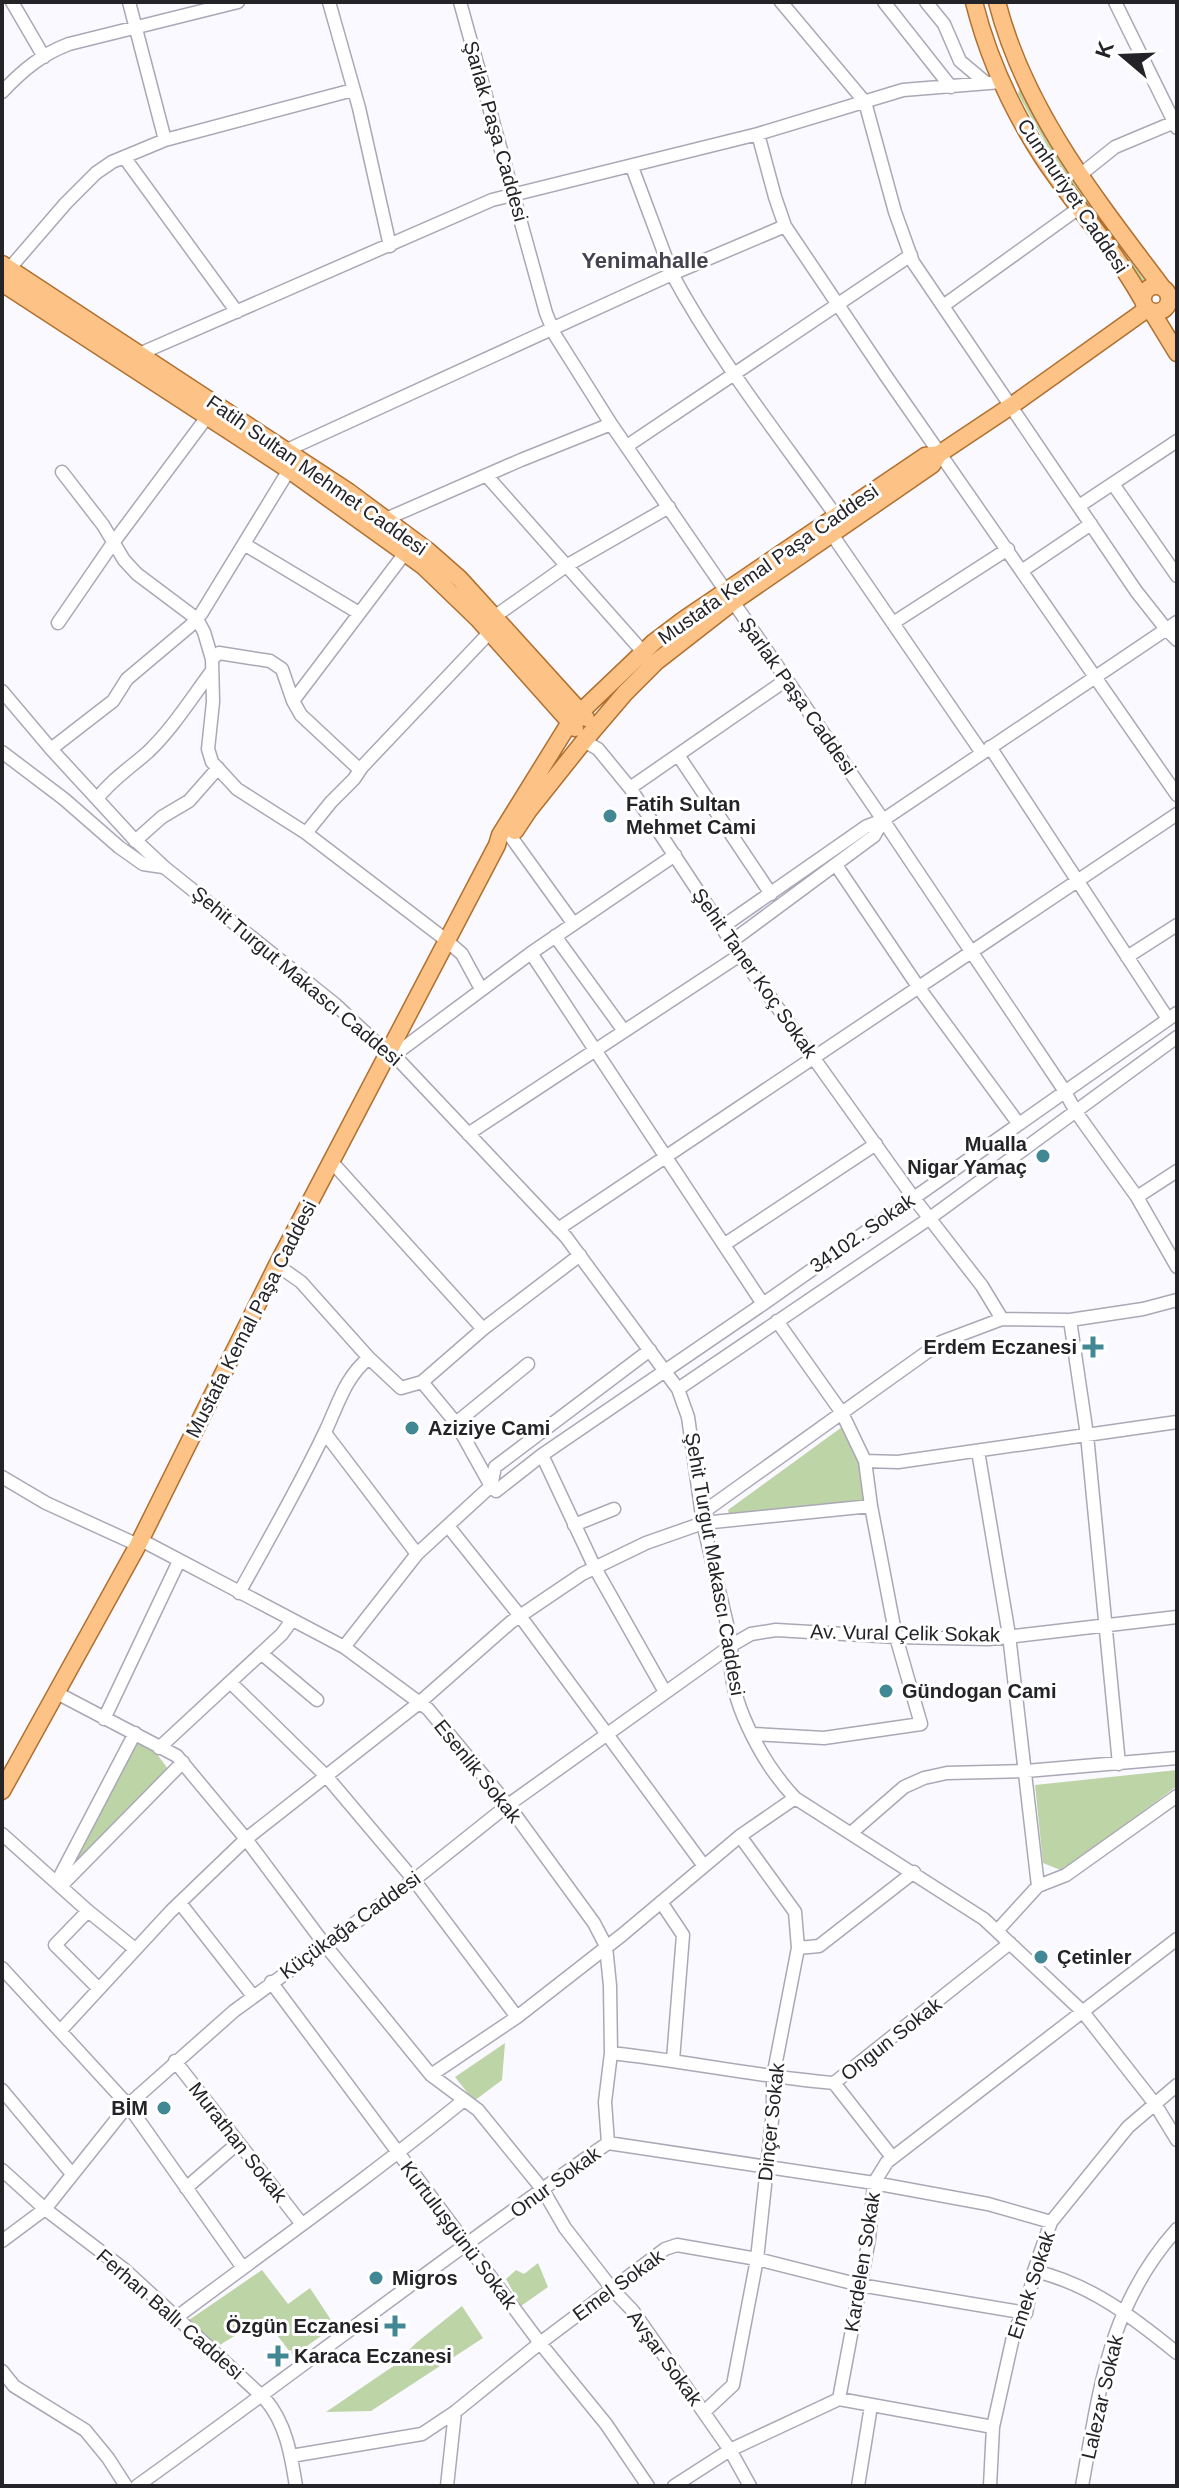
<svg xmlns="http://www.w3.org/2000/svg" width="1179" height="2488" viewBox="0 0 1179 2488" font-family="Arial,sans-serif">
	<rect width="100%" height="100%" fill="#faf9ff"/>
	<path fill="#bdd4a6" d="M1019 90H1023L1070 172 1148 284 1146 288 1063 174 1018 94Z
		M842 1427 860 1461 864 1500 730 1517 728 1510Z
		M138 1742 157 1754 168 1769 69 1872Z
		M1177 1770V1786L1063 1871 1043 1863 1035 1785Z
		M505 2043 502 2080 474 2101 455 2077Z
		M538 2263 548 2287 521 2306 506 2279 516 2270 524 2274Z
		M262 2270 288 2304 310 2288 335 2326 293 2356 264 2318 218 2346 189 2320Z
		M462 2306 483 2338 371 2411 326 2412 395 2365 416 2343Z"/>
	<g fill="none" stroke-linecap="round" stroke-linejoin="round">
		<g stroke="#aaa8b6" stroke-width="15">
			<path id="minor" d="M12 2 44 57
				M129 2 165 140
				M329 2 359 108 390 246
				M460 2 546 313 555 335 611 424 879 814 1064 1090 1076 1112 1137 1197 1177 1267
				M781 2 865 102 895 212 913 262 1136 591 1166 629 1177 640
				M884 2 951 87
				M926 2 944 24 960 61 985 82
				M1115 2 1177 128
				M2 92C23 70 42 54 69 44L238 2
				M758 134 775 197 785 226 886 376 1177 795
				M124 157 237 312
				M632 167 672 274C718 359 780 437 836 516
				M1080 175 1115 147 1177 121
				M9 269 66 203 96 173 112 162 165 140 353 90
				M943 306 1079 208
				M137 358 139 354 492 200 758 134 903 90 1001 82
				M627 446 911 255
				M287 450 672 274 785 226
				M62 472 103 525 124 560 137 574 197 619 204 632 212 659
				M486 475 643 652
				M1113 484 1177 576
				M1079 506 1177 441
				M386 519 521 460 611 424
				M831 533 982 753
				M244 544 359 613
				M1023 570 1091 524
				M494 617 566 566 669 507
				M58 623 113 543 207 417
				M893 623 1008 549
				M2 691 51 749 132 837 164 867 336 1005 386 1052 394 1055 566 1237 678 1389 688 1417 703 1523 732 1645C723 1693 762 1763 795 1798L984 1919 1083 2012 1155 2104 1177 2140
				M293 701 282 669 270 661 219 653 212 659 213 702 208 749 212 762 237 789 306 833 446 940 462 954 481 989
				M584 741 598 749 630 788 740 955 913 1197 982 1286 1002 1319
				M990 747 1168 1019
				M51 749 113 701 127 679 190 626 201 614 289 470
				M2 752 64 799 119 847 143 864 163 867
				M678 755 771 894
				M360 770 301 715 293 701 405 553
				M630 788 786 680
				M97 799C111 780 130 768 148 752 172 729 191 699 211 672
				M883 820 1177 622
				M306 833 331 802 354 779 362 767 490 632
				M511 837 573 923
				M135 841 162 817 189 801 218 768
				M836 865 919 988 1018 1123
				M722 927 867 826 883 820 874 836 732 941
				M555 936 624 1031
				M531 953 763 1304
				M1127 957 1177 925
				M394 1055 531 953 675 855
				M468 1134 740 955
				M331 1161 483 1329
				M1137 1197 1177 1171
				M558 1229 1177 814
				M725 1244 876 1144
				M277 1265 301 1282 369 1358
				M1070 1320 1087 1435 1119 1764
				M422 1382 456 1423 491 1486
				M678 1389 930 1218 1177 1037
				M456 1423 528 1364
				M325 1433 417 1554
				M978 1451 1009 1635 1038 1886
				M542 1455 595 1568 665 1692
				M865 1461 898 1462 1177 1422
				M2 1477 46 1503 138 1545
				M491 1486 495 1467 650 1350
				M702 1513 941 1342 1002 1319 1070 1320 1143 1309 1177 1300
				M574 1525 614 1509
				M448 1526 520 1616 704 1866
				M141 1540 344 1647 428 1709 508 1805 594 1923 606 1946 610 1986 611 2053 605 2102 608 2143
				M239 1593C268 1540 299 1487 325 1432 338 1405 345 1377 369 1358L401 1388 422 1382 483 1329 580 1255
				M344 1647 417 1554 491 1486 496 1491 542 1455 763 1304 1177 1013
				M262 1654 317 1700
				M231 1683 327 1777 414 1880 517 2017
				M55 1692 177 1756 246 1839 325 1945 431 2075 478 2110 543 2190 565 2228 613 2290 633 2311 730 2450 750 2486
				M104 1719 179 1561
				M753 1734 824 1738 921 1724 896 1637 871 1506 865 1461 842 1413 777 1321
				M159 1748 282 1634 292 1620
				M851 1833 904 1787 924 1778 947 1773 1026 1771 1177 1758
				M2 1834 88 1911 135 1949
				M57 1882 135 1733
				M61 1886 183 1762
				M661 1902 683 1935 673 2060
				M180 1903 253 1996
				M88 1911 55 1945 99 1989
				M997 1931 1038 1886 1066 1875 1177 1796
				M798 1948 819 1946 914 1872
				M2 1968 128 2105 243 2268
				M271 1982 540 2343 606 2424 648 2486
				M61 2030 171 1911 246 1839 419 1703 511 1622 582 1574 646 1543 703 1523 871 1506
				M611 2053C686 2061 759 2077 834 2083L1010 1943
				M175 2061 301 2223
				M431 2075 517 2017 622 1935 740 1836 795 1798
				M834 2083 892 2157
				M2 2090 72 2174
				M2 2170 45 2209 125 2270 265 2399C286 2423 291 2455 296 2486
				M186 2188 238 2143
				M2 2241 45 2209 128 2105 234 2011 414 1880 508 1805 732 1645 751 1634 776 1630 896 1637 989 1639 1177 1617
				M1034 2271C1089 2283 1134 2318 1177 2353
				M177 2317C273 2245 371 2176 464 2100
				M2 2371 14 2386 85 2430 108 2458 126 2486
				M839 2399 993 2427
				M704 2412 733 2385 757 2259 773 2111V2077L798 1948 795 1912 740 1836
				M291 2456 422 2434 455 2412 540 2343 665 2249 677 2245 757 2259 860 2285 1026 2313
				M137 2486C295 2373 449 2253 608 2143L874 2183 988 2204 1051 2222
				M447 2486 455 2412
				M674 2486 730 2450 839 2399 869 2239 874 2183 887 2162 1177 1939
				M858 2486 871 2406
				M990 2486 993 2427 1015 2328 1026 2313 1034 2271 1051 2222 1128 2127 1177 2085
				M1082 2486C1100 2389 1108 2306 1177 2229"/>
		</g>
		<g stroke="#b0702f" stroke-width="19">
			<path id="major" d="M974 2C988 58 1012 110 1043 158 1075 206 1114 249 1142 299
				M997 2C1025 111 1096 199 1162 287
				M2 264 349 492 427 550 460 579 586 718
				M2 283 289 470 423 566 478 619 575 728
				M1143 299a13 13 0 1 1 26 0a13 13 0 1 1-26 0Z
				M1152 312 1177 353
				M515 831 529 810 584 741 625 693 656 662 733 602 932 465 939 454 1011 406 1147 309
				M2 1791 138 1545 277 1265 497 845 500 835 570 722 654 642 683 620 925 456 939 454"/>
		</g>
		<use href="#minor" stroke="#fff" stroke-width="12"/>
		<use href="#major" stroke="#fdc285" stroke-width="16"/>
	</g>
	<g fill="#428794" stroke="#fff" stroke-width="3">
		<circle cx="610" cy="816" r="8"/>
		<circle cx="1043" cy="1156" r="8"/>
		<path d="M1089 1335h8v8h8v8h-8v8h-8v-8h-8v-8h8z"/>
		<circle cx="412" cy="1428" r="8"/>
		<circle cx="886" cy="1691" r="8"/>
		<circle cx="1041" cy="1957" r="8"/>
		<circle cx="164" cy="2108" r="8"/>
		<circle cx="376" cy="2278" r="8"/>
		<path d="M391 2314h8v8h8v8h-8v8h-8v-8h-8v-8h8z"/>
		<path d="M274 2344h8v8h8v8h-8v8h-8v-8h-8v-8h8z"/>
	</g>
	<g text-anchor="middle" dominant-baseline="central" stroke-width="6" stroke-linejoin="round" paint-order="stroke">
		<g font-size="20" fill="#242328" stroke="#fff">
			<text transform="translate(496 131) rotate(74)">Şarlak Paşa Caddesi</text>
			<text transform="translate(1073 196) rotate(56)">Cumhuriyet Caddesi</text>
			<text transform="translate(317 475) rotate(35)">Fatih Sultan Mehmet Caddesi</text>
			<text transform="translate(768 564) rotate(-35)">Mustafa Kemal Paşa Caddesi</text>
			<text transform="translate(798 696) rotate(55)">Şarlak Paşa Caddesi</text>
			<text transform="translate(755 973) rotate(55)">Şehit Taner Koç Sokak</text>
			<text transform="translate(297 976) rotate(40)">Şehit Turgut Makascı Caddesi</text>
			<text transform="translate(862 1233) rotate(-35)">34102. Sokak</text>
			<text transform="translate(251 1319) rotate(-63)">Mustafa Kemal Paşa Caddesi</text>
			<text transform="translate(715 1564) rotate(80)">Şehit Turgut Makascı Caddesi</text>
			<text transform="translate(905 1633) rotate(1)">Av. Vural Çelik Sokak</text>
			<text transform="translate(478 1771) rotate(51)">Esenlik Sokak</text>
			<text transform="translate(350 1925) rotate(-36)">Küçükağa Caddesi</text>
			<text transform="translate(891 2039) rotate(-38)">Ongun Sokak</text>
			<text transform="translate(771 2122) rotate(-84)">Dinçer Sokak</text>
			<text transform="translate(238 2142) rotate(52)">Murathan Sokak</text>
			<text transform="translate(555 2182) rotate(-36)">Onur Sokak</text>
			<text transform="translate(459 2235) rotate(53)">Kurtuluşgünü Sokak</text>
			<text transform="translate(862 2262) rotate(-81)">Kardelen Sokak</text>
			<text transform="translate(618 2285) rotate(-36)">Emel Sokak</text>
			<text transform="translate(1031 2285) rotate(-72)">Emek Sokak</text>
			<text transform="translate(170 2314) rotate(41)">Ferhan Ballı Caddesi</text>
			<text transform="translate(665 2358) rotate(54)">Avşar Sokak</text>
			<text transform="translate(1102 2397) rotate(-77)">Lalezar Sokak</text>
		</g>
		<g font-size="20" font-weight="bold" fill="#242328" stroke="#fff" text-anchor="start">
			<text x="626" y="804">Fatih Sultan<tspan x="626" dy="23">Mehmet Cami</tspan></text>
			<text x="1027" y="1144" text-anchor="end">Mualla<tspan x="1027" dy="23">Nigar Yamaç</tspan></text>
			<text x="1077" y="1347" text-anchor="end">Erdem Eczanesi</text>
			<text x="428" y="1428">Aziziye Cami</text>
			<text x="902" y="1691">Gündogan Cami</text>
			<text x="1057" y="1957">Çetinler</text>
			<text x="148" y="2108" text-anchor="end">BİM</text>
			<text x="392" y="2278">Migros</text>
			<text x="379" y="2326" text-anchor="end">Özgün Eczanesi</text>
			<text x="294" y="2356">Karaca Eczanesi</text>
		</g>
		<g font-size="22" font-weight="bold" fill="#45434f" stroke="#fff">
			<text x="645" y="260">Yenimahalle</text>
		</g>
	</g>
	<rect width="1179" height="2488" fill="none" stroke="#242328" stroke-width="8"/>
	<g transform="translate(1123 56) rotate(289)" stroke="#ffffff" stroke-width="6" paint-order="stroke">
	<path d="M0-6L14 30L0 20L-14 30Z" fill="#242328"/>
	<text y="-12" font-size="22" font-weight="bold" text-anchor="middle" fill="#242328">K</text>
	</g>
</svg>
